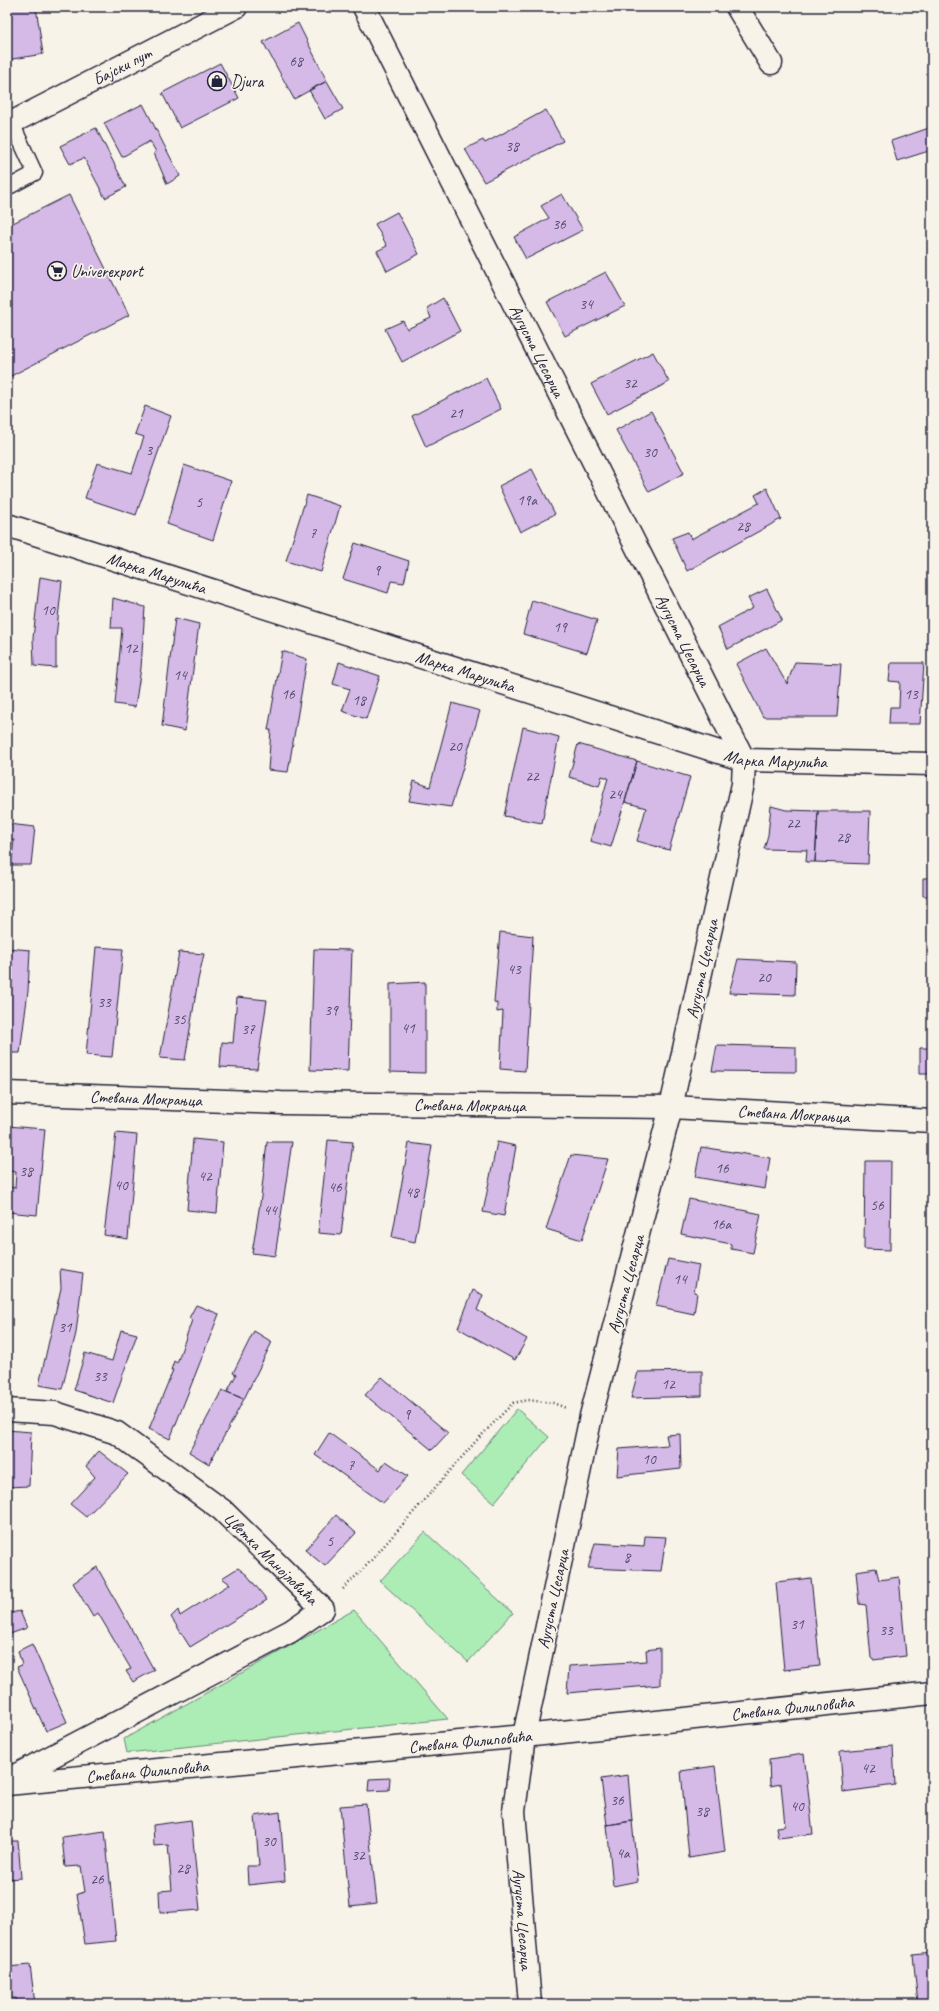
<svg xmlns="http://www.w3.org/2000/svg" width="939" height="2011" viewBox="0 0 939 2011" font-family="Caveat,sans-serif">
	<rect width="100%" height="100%" fill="#f7f3e8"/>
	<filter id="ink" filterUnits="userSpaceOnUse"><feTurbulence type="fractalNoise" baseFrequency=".025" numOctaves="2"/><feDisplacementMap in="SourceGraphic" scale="8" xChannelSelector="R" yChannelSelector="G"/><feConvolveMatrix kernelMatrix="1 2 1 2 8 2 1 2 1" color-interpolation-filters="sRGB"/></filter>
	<g filter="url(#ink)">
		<path fill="#acecb5" stroke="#678778" d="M517 1409 549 1437 494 1503 461 1475Z
			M425 1532 513 1613 468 1662 380 1581Z
			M354 1610 448 1719 127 1753 124 1739Z"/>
		<path fill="#d5bae8" stroke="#22223b" d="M7 7H36L43 54 7 60Z
			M298 23 327 81 294 99 263 42Z
			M220 63 239 98 180 128 162 93Z
			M327 81 343 109 325 119 309 90Z
			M143 104 180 176 167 184 154 153 156 152 150 141 122 157 104 123Z
			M546 110 563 141 484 182 465 149 483 140 485 143Z
			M932 127V150L897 161 891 141Z
			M96 128 126 187 105 198 84 158 70 164 60 146Z
			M562 194 583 230 526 259 514 237 549 218 541 206Z
			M69 195 129 315 7 378V226Z
			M397 212 419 254 387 271 377 251 387 246 375 224Z
			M606 272 625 306 565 336 547 302Z
			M443 298 460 331 402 362 385 329 403 321 407 329 431 318 427 308Z
			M653 352 669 382 607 414 591 384Z
			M486 378 501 409 426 447 412 416Z
			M145 406 171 416 136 515 85 498 97 463 132 473 144 437 135 434Z
			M651 411 684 473 649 492 616 430Z
			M184 465 231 481 213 540 167 524Z
			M532 469 555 514 520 532 499 486Z
			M767 488 781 519 687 571 672 538 688 532 691 539 759 503 755 495Z
			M307 495 340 506 321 572 286 561Z
			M355 543 409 561 404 583 391 581 388 593 343 579Z
			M40 577 62 581 56 638V668L34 666 33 638Z
			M767 589 782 620 728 649 718 627 753 608 748 598Z
			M113 598 145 607 141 668 135 707 115 704 122 628H111Z
			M532 600 597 620 587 653 523 634Z
			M175 618 199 624 185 731 162 726Z
			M766 648 787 684 795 662 841 664 837 717H763L736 664Z
			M282 651 307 659 288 772 268 770 271 730H268Z
			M339 662 380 676 366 719 342 711 350 689 333 684Z
			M891 663H924L920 724H889L890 707H899L900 682 889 681Z
			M452 703 480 711 451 807 409 801 414 781 430 787Z
			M523 727 559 737 542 823 504 816Z
			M578 744 637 761 611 847 590 841 608 778 602 776 599 786 569 777Z
			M637 761 690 777 669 850 637 841 646 808 625 802Z
			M771 806 786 810 818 811 815 862H806L807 850 764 849 768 835Z
			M818 811H870L868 864 815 862Z
			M8 824 35 827 31 865H11L14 840 7 839Z
			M923 878H932V896H923Z
			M500 932 533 936 525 1071 500 1069 503 1011 497 1012V1003L494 1002Z
			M96 947 123 949 112 1057 86 1055Z
			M7 948 30 950 28 991 20 1053H7Z
			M314 949 352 950 348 1071 310 1070Z
			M179 952 204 954 198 980 185 1060 160 1058Z
			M738 959 796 962 795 995 729 993Z
			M425 982V1073L390 1072V984Z
			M237 997 267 1000 257 1069 220 1067 222 1042 233 1043Z
			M717 1045 796 1047V1072L712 1071Z
			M920 1048H932V1074H920Z
			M7 1126 45 1129 37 1215 7 1212V1186L15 1188 16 1172 7 1171 9 1157H7Z
			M116 1133 137 1135 128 1239 104 1235Z
			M193 1139 223 1142 217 1213 187 1210Z
			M328 1140 353 1142 341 1235 318 1233Z
			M267 1142H292L275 1256 252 1253 261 1197Z
			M497 1142 516 1146 504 1216 483 1212Z
			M409 1143 432 1146 415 1242 392 1237Z
			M701 1147 770 1158 765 1189 695 1177Z
			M571 1155 608 1159 582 1240 546 1229Z
			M865 1161H891L890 1250 864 1249Z
			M689 1199 761 1214 753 1253 731 1249V1244L681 1234Z
			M668 1259 699 1265 694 1292 697 1293 694 1314 656 1306Z
			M60 1269 83 1273 76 1333 62 1389 39 1385 61 1288Z
			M473 1290 483 1295 477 1310 527 1339 515 1360 458 1328Z
			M196 1305 219 1314 170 1439 149 1429 173 1370H171L174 1361 177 1363 192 1320 189 1318Z
			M121 1330 137 1334 113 1403 74 1390 85 1353 112 1361Z
			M254 1331 272 1342 244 1399 227 1392 236 1375 233 1373Z
			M702 1371V1396L631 1398 638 1372Z
			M382 1377 448 1433 432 1450 365 1395Z
			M222 1390 244 1399 209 1464 189 1452Z
			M7 1430 31 1432 29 1486 7 1487Z
			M329 1433 380 1470 386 1461 408 1476 383 1503 315 1455Z
			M680 1434 681 1469 617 1476 619 1449 668 1445 666 1435Z
			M99 1451 128 1474 86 1517 70 1504 95 1477 86 1466Z
			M336 1515 356 1533 325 1566 305 1550Z
			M645 1536 666 1537 661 1571 588 1568 595 1543 644 1546Z
			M97 1567 154 1670 133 1682 126 1671 131 1669 98 1613 93 1617 73 1583Z
			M238 1568 247 1575 267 1600 190 1647 171 1617 178 1610 180 1616 230 1584 222 1578Z
			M876 1568 879 1580 899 1577 906 1656 873 1660 871 1658 866 1605 859 1604 856 1571Z
			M811 1578 820 1666 784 1670 776 1582Z
			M20 1611 27 1628 7 1635V1614Z
			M32 1644 67 1722 46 1731 17 1667 22 1665 18 1651Z
			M660 1648V1685L567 1693 569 1666 647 1661 646 1650Z
			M893 1746 895 1785 843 1792 840 1751Z
			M804 1754 813 1834 778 1838 776 1827 785 1826 781 1784 770 1786 769 1759Z
			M715 1766 725 1852 689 1858 681 1771Z
			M628 1775 632 1821 607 1825 601 1779Z
			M390 1778 389 1790 368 1791 369 1779Z
			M366 1804 377 1904 350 1907 340 1806Z
			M280 1812 285 1881 248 1885 247 1866H259L255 1816Z
			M191 1820 200 1910 160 1913 159 1891 172 1890 168 1845 154 1846 153 1825Z
			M632 1821 638 1881 613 1886 607 1825Z
			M105 1831 116 1941 85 1944 77 1894 85 1892 81 1866 65 1867 62 1837Z
			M7 1841H18L21 1878 7 1879Z
			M932 1953V2004H918L913 1955Z
			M30 1965 35 2004H17L16 1998 7 1999V1967Z"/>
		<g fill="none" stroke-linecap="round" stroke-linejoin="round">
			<g stroke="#22223b" stroke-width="17">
				<path id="service" d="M7 188 35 173 12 123"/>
			</g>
			<g stroke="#22223b" stroke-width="25">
				<g id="minor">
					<path id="s1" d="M364 7 744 760 743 784 671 1107 591 1416 524 1736 514 1811 530 2004"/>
					<path d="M737 7 771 63"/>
					<path id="s2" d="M7 525 744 760 932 764"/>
					<path id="s3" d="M7 1093 281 1103 671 1107 932 1121"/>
					<path id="s4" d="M7 1410 55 1413 117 1433 222 1510 323 1609 291 1631 7 1780"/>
					<path id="s5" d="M7 1784 524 1736 932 1693"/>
				</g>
			</g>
			<g stroke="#22223b" stroke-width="25">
				<g id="tertiary">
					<path id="s6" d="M7 125 236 7"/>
				</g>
			</g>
			<path stroke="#22223b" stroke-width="2.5" stroke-dasharray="1 3" stroke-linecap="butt" d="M343 1589 368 1564 477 1440 513 1403 528 1400 553 1403 566 1408"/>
			<use href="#service" stroke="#f7f3e8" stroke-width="14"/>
			<use href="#minor" stroke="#f7f3e8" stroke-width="22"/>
			<use href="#tertiary" stroke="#f7f3e8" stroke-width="22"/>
		</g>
	</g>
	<defs>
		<g id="shop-ring" transform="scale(1)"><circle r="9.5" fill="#f7f3e8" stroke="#22223b" stroke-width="1.5"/><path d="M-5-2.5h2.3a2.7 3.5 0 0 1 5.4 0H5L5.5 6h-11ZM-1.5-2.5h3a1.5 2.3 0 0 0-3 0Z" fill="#22223b"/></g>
		<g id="supermarket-ring" transform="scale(1)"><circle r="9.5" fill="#f7f3e8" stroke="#22223b" stroke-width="1.5"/><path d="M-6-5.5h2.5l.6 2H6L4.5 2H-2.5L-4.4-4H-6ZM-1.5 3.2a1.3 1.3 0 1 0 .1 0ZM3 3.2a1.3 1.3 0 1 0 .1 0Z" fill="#22223b"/></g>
	</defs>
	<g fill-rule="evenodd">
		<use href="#shop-ring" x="217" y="81"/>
		<use href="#supermarket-ring" x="57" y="271"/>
	</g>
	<g text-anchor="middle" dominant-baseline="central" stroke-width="3.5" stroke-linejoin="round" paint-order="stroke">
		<g font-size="15" fill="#4f4866">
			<text x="296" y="61">68</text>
			<text x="512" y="146">38</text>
			<text x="559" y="224">36</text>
			<text x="586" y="304">34</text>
			<text x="630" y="383">32</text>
			<text x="456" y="413">21</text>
			<text x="149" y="450">3</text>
			<text x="650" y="452">30</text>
			<text x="527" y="500">19a</text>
			<text x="199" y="502">5</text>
			<text x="743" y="526">28</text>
			<text x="313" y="533">7</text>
			<text x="377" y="570">9</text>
			<text x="48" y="610">10</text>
			<text x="560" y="627">19</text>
			<text x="131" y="648">12</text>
			<text x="180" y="675">14</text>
			<text x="288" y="694">16</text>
			<text x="911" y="694">13</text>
			<text x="359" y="700">18</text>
			<text x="455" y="746">20</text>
			<text x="532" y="776">22</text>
			<text x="615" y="794">24</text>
			<text x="793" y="823">22</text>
			<text x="843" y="837">28</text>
			<text x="514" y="969">43</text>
			<text x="764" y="977">20</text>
			<text x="104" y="1002">33</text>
			<text x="331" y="1010">39</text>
			<text x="179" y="1019">35</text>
			<text x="408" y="1028">41</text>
			<text x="248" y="1029">37</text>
			<text x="722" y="1168">16</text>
			<text x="26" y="1171">38</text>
			<text x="205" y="1176">42</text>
			<text x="121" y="1185">40</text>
			<text x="335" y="1187">46</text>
			<text x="412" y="1192">48</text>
			<text x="877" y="1205">56</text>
			<text x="270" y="1210">44</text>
			<text x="721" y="1224">16a</text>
			<text x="680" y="1279">14</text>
			<text x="65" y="1327">31</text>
			<text x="100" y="1376">33</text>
			<text x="668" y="1384">12</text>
			<text x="407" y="1414">9</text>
			<text x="649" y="1459">10</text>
			<text x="351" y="1465">7</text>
			<text x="330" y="1541">5</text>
			<text x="627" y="1557">8</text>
			<text x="797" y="1624">31</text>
			<text x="886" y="1630">33</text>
			<text x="868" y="1768">42</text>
			<text x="617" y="1800">36</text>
			<text x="797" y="1806">40</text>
			<text x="702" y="1811">38</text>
			<text x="269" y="1841">30</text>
			<text x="623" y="1853">4a</text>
			<text x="358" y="1855">32</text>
			<text x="183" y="1868">28</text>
			<text x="97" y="1879">26</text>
		</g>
		<g font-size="17" fill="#22223b" stroke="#f7f3e8">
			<text stroke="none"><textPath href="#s6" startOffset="129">Бајски пут</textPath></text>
			<text stroke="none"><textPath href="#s1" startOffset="385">Аугуста Цесарца</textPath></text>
			<text stroke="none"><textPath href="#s2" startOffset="157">Марка Марулића</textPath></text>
			<text stroke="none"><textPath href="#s1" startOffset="709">Аугуста Цесарца</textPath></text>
			<text stroke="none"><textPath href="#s2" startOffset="481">Марка Марулића</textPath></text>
			<text stroke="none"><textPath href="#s2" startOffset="805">Марка Марулића</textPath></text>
			<text transform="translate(702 969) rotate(-78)">Аугуста Цесарца</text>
			<text stroke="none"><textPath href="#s3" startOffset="139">Стевана Мокрањца</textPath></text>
			<text stroke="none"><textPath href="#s3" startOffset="463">Стевана Мокрањца</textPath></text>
			<text stroke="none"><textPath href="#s3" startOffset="787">Стевана Мокрањца</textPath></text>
			<text transform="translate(626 1284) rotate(-75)">Аугуста Цесарца</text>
			<text stroke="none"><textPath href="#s4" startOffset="312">Цветка Манојловића</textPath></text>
			<text transform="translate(553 1599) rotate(-78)">Аугуста Цесарца</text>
			<text stroke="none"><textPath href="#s5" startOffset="789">Стевана Филиповића</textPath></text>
			<text stroke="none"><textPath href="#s5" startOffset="465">Стевана Филиповића</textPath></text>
			<text stroke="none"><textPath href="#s5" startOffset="141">Стевана Филиповића</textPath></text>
			<text stroke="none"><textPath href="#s1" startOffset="2029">Аугуста Цесарца</textPath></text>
		</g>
		<g font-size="17" fill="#22223b" stroke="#f7f3e8" text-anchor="start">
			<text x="231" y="81">Djura</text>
			<text x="71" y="271">Univerexport</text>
		</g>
	</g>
	<rect width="939" height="2011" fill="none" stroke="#f7f3e8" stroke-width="24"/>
	<rect x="12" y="12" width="915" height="1987" fill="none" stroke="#22223b" stroke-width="1.5" filter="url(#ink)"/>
</svg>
